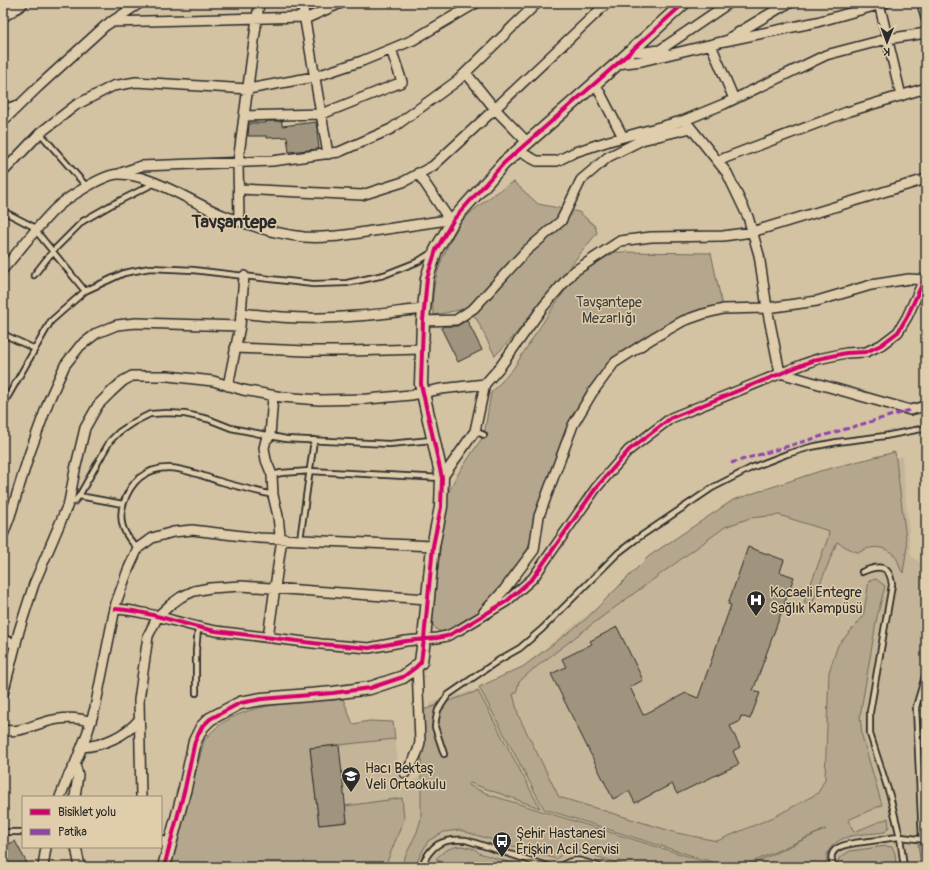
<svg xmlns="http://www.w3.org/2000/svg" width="929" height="870" viewBox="0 0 929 870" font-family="Pangolin,sans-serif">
	<rect width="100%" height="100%" fill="#d4c3a3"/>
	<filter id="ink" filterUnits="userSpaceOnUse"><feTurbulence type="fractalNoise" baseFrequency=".025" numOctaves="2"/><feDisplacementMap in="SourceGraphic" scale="8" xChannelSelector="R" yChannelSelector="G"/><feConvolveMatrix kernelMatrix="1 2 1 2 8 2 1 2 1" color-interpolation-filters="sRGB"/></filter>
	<g filter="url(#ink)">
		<path fill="#c4b598" d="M902 456 911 555 926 568V867H311L291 733 369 721 393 722 401 787 424 775 430 751V703L504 681 652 563 750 496Z"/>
		<path fill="#b5a78d" stroke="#70695c" d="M514 182 538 204 579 212 595 226 597 233 514 336 495 356 476 318 465 309 434 315C428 290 442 256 454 234 457 230 459 224 462 221 476 207 497 191 514 182Z
			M615 252 711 253 723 309 670 323 630 353 590 391 535 520 528 548 513 571 479 614 449 630 441 632 436 629 433 625 432 619 446 497 456 477 484 435 491 393 513 369 547 316 576 275Z
			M895 452 907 547 903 573C898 567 899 559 893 554 885 547 875 546 866 549 862 550 861 553 857 552 850 550 843 545 837 542L812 604 804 602 828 538 829 531 779 515 750 518 725 527 595 622 531 671 519 682 516 693 513 694 519 717 559 797 677 833 717 841 776 816 818 793 825 779 829 672 838 645 863 617 869 581 876 579 885 586 877 617 860 716 862 736 882 805 848 820 854 832 888 818 889 827 885 832C866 835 838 832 828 852 826 857 826 863 829 867H746L826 829 741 867H728L544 809 479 687 524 666 585 620 649 556 733 500 820 471Z
			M926 686V832L920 702Z
			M478 691 540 808 470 783 468 785 490 795 722 867H630L579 851 564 853 556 859 459 830 444 832 428 841 414 867H400L417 832 421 819V769L423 710Z
			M343 699 353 724 369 721 393 722 395 739 310 748 319 825 347 822 345 806 402 798 404 819 385 867H211L193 865 192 867 171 866 204 741C232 700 299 703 343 699Z
			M918 844 926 848V867H921Z
			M461 846 475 849 479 853 524 867H460L436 859C443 851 450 847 461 846Z
			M886 846 892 847 895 853 896 867H842L837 865 839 858 850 851Z"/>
		<path fill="#a0947e" stroke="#2b2b2b" d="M266 121H282V126L316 122 319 149 289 152 287 137 267 138V136H248L249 123H266Z
			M467 320 482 350 458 362 441 328 444 326H457Z
			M748 547 784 560 780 572 794 577 753 691 760 693 750 719 741 716 739 722 730 726 740 747 733 751 739 764 677 794 672 784 635 803 629 791 613 799 551 674 566 667 562 659 592 644 590 641 617 627 643 680 630 687 643 715 686 693 698 698 731 605 728 604Z
			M339 745 347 822 319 825 310 748Z
			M15 841 29 867H5L3 863V847Z"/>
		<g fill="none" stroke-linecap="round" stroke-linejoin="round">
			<g stroke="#2b2b2b" stroke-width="8">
				<path id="lane" d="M3 107 20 103
					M40 133 87 187
					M3 211 32 226 85 291
					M34 275 53 251 83 221 111 205 155 183
					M3 334 35 349
					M3 405 51 321 85 291 124 273 150 268 193 270 313 284 347 283 384 275 417 262 433 252
					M475 431 484 435
					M272 475 281 473 310 471 442 478
					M79 496 123 504
					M69 502H74L79 496 110 441 119 432 134 422 150 414 167 413 185 414 208 419 231 428 286 439 389 444 432 440
					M300 540 314 440
					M138 548C125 537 118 522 123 505 130 482 145 468 169 468 184 468 208 478 222 482 239 487 256 491 273 495
					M862 572C878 565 890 564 892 585L870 712V734L890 796 900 837 904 867
					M196 693V651L198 628
					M444 754 435 727 436 719 438 710 448 695 499 660 520 648 542 629 618 553 635 540 712 488 751 468 787 454 811 447 837 442 885 436 926 428
					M3 832H21
					M922 840 916 707 926 673
					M421 867C431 845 441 838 466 840L550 867
					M560 867C574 855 585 862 600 867
					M834 867C822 843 856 843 871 841 881 840 891 837 901 837 909 838 918 839 926 840"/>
			</g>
			<g stroke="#2b2b2b" stroke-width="12">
				<path id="street" d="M302 3 328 154
					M879 3 901 96
					M922 3 926 18
					M305 19 341 3
					M110 22 304 17
					M731 37 783 6 790 3
					M711 45 734 99
					M632 51 645 52 660 50 729 3
					M617 64 642 61 725 41 817 22 885 3
					M466 73 495 109 528 143
					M595 83 623 137
					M244 116 322 114 402 82 391 49
					M3 121 38 87 105 26 140 3
					M687 123 727 173 748 217 759 255 767 308 780 373
					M518 151 537 161H557L575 152 609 141 685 120 724 104 826 55 887 39 926 33
					M718 162 725 158 847 112 926 88
					M3 172 40 133 76 105 113 86 136 82 248 89 314 77 362 61 413 40 476 3
					M121 173 141 166 272 161 339 152 391 129 457 81 537 3
					M418 173 449 219
					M239 189 362 195 403 182 433 166 483 120 607 3
					M239 221 238 162 259 3
					M3 269C20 250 36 228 54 210 66 198 104 174 119 174 152 174 194 204 225 216 250 226 278 234 304 237 327 239 351 234 373 231 400 227 427 223 454 219
					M242 313C279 318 318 320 356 316 379 315 401 311 424 309
					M423 321 456 320 474 308 526 251 561 221 581 180 608 157 642 140 691 128
					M235 348 306 351H349L422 349
					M780 373 910 410 926 406
					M228 386 240 326 244 276
					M442 478 475 431 485 384 500 367 543 307 573 272 620 241 651 237 723 236 752 232 926 179
					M3 535 10 516 29 455 49 400 65 365 80 346 97 333 117 325 136 323 240 326
					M115 609C150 611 182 625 216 631L321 644 369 648 406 641 437 638 447 636 459 630 507 601 533 578 596 488 629 450 671 418 804 364 818 359 846 353 866 352 881 345 898 332 907 317 924 280
					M484 612 504 590 534 550 539 516 573 425 592 393 614 363 653 338 683 321 703 314 723 309 767 308 817 301 871 285 909 279 926 280
					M268 637 281 545 278 516 273 495 272 475 266 460 264 448 266 440 270 436 273 396
					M3 640 16 644
					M3 694 19 631 34 584 69 502 75 470 85 428 98 405 111 392 123 381 132 376H168L213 381 243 390 282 397 319 400 368 399 411 395 441 389 485 384
					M3 730C18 733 28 727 42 723 58 718 75 716 91 722
					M82 747C103 746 126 735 139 720
					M405 773C412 763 418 755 420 742L417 666
					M60 797 68 777 75 764 87 734 95 708 116 603 128 570 138 548 152 538 173 532 192 530 259 538 433 546
					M75 797 78 775 75 764
					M141 797 139 700 148 636 158 616 170 605 181 597 194 591 210 588 241 586 427 599
					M161 840 170 846
					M76 847 80 867
					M43 867 46 847"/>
			</g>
			<g stroke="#2b2b2b" stroke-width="15">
				<path id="secondary" d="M164 867 185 788 195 741 202 727 210 719 240 703 262 699 333 693 370 688 403 677 415 668 421 662 424 639 433 546 441 507 442 478 421 384 423 321 427 278 436 250 454 219 504 163 617 64 684 3"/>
			</g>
			<g stroke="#2b2b2b" stroke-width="17">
				<path id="primary" d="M3 14 20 3"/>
			</g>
			<use href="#lane" stroke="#dfcdab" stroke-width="4.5"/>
			<use href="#street" stroke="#dfcdab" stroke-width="9"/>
			<use href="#secondary" stroke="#dfcdab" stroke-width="12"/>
			<use href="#primary" stroke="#dfcdab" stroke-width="14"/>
			<path stroke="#8e44ad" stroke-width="3" stroke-dasharray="6 3" stroke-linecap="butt" d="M731 463 910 410"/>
			<g stroke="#dfcdab" stroke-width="6">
				<path id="cycleway" d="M115 609C150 611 182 625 216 631L321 644 369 648 406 641 437 638 447 636 459 630 507 601 533 578 596 488 629 450 671 418 804 364 818 359 846 353 866 352 881 345 898 332 907 317 924 280
					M164 867 185 788 195 741 202 727 210 719 240 703 262 699 333 693 370 688 403 677 415 668 421 662 424 639 433 546 441 507 442 478 421 384 423 321 427 278 436 250 454 219 504 163 617 64 684 3"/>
			</g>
			<use href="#cycleway" stroke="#d6006c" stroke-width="4"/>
		</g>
	</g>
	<defs>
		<g id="hospital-pin" transform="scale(1)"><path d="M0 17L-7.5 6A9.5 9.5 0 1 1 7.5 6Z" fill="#2b2b2b" stroke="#dfcdab"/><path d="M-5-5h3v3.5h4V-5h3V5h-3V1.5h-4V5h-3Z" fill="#fff"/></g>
		<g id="school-pin" transform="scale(1)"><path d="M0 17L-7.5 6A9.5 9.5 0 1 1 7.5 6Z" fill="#2b2b2b" stroke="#dfcdab"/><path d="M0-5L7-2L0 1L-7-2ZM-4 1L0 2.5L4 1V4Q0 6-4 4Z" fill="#fff"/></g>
		<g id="bus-pin" transform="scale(1)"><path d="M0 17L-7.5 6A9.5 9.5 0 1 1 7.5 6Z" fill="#2b2b2b" stroke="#dfcdab"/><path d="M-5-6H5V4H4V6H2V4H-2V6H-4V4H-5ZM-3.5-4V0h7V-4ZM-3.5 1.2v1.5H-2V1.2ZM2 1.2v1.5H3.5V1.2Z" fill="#fff"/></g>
	</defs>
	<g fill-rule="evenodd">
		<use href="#hospital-pin" x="756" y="600"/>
		<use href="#school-pin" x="351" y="776"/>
		<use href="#bus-pin" x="502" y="841"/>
	</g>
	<g text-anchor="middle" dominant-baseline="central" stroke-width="3" stroke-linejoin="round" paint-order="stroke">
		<g font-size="14" fill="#403e3a" stroke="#dfcdab">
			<text x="609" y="302">Tavşantepe<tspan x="609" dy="16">Mezarlığı</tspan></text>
		</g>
		<g font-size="14" fill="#2b2b2b" stroke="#dfcdab" text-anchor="start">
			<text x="770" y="592">Kocaeli Entegre<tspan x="770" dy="16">Sağlık Kampüsü</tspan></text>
			<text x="365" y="768">Hacı Bektaş<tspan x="365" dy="16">Veli Ortaokulu</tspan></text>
			<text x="516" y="833">Şehir Hastanesi<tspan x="516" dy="16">Erişkin Acil Servisi</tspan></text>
		</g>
		<g font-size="18" font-weight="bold" fill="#2b2b2b" stroke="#dfcdab">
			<text x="234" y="222">Tavşantepe</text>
		</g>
	</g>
	<rect width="929" height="870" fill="none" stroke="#dfcdab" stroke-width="16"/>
	<rect x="8" y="8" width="913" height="854" fill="none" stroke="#2b2b2b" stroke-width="1.5" filter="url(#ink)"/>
	<rect x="22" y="796" width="140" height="52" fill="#dfcdab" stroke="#978c78"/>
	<rect x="30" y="809" width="20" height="6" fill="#d6006c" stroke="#978c78"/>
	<text x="58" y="816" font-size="12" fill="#2b2b2b">Bisiklet yolu</text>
	<rect x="30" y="829" width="20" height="6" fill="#8e44ad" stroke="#978c78"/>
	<text x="58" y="836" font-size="12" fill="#2b2b2b">Patika</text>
	<g transform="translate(887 42) rotate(181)" stroke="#dfcdab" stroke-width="3" paint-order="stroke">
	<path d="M0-3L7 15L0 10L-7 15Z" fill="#2b2b2b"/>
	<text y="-6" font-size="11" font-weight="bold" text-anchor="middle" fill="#2b2b2b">K</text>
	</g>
</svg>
